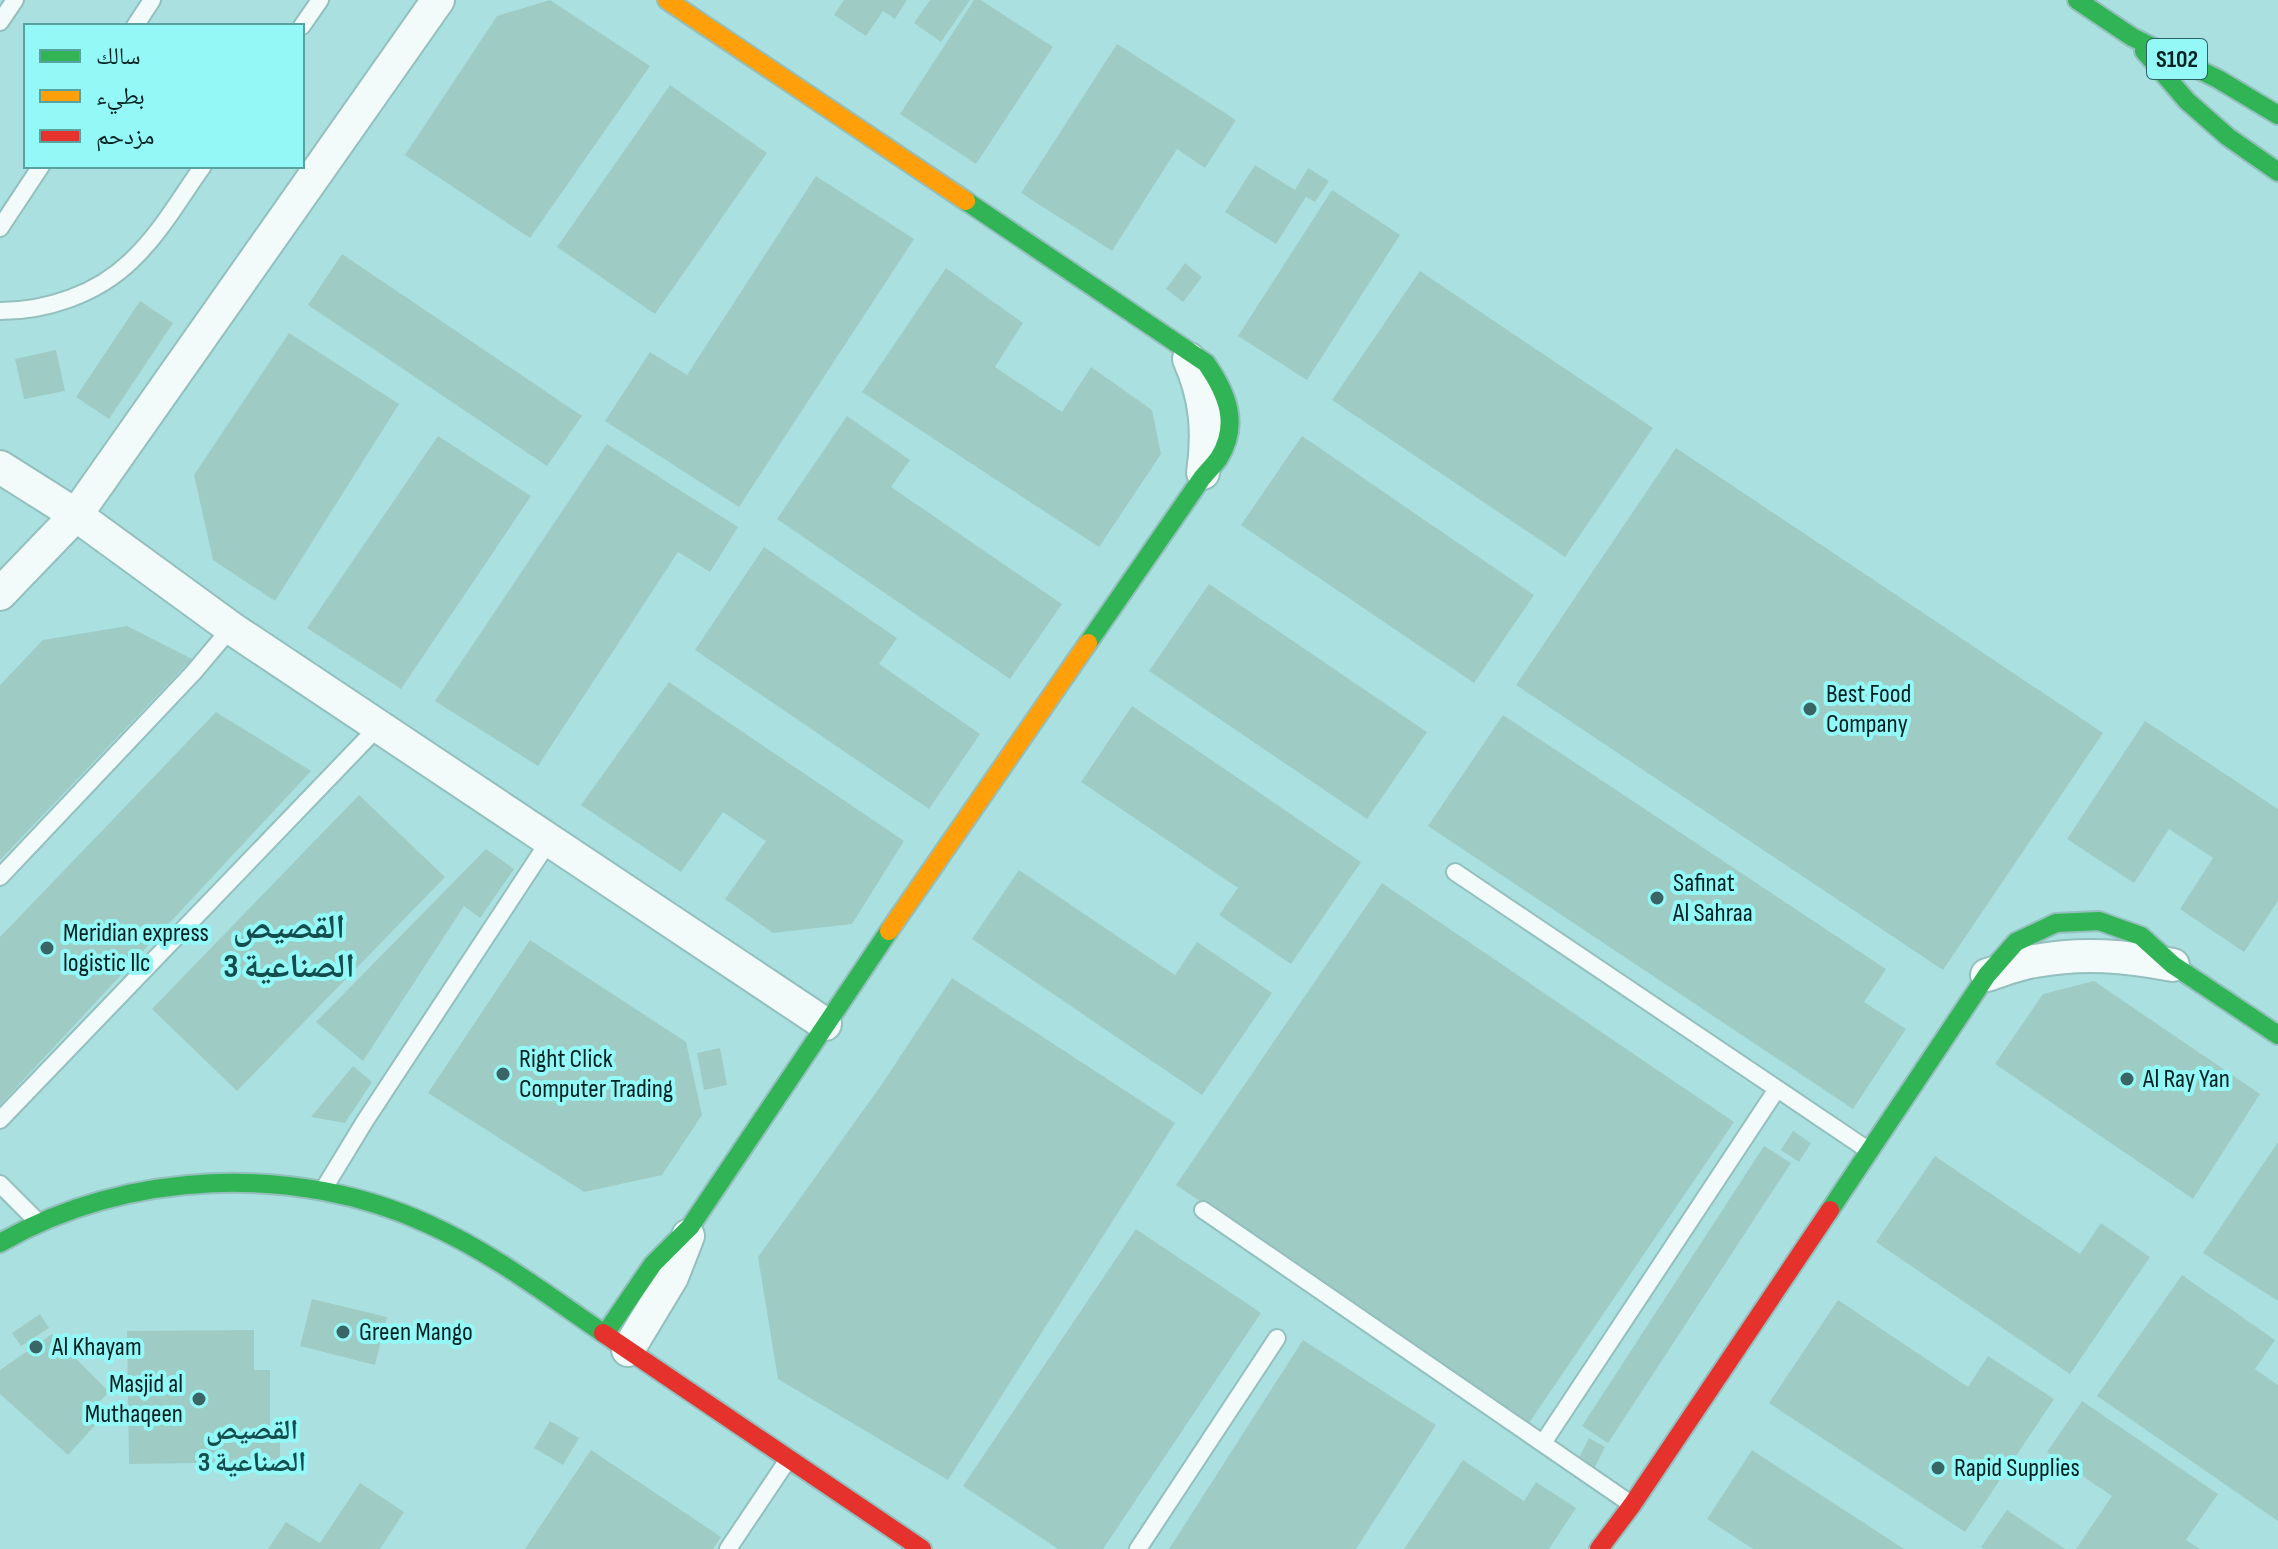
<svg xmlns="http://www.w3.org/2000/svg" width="2278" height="1549" viewBox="0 0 2278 1549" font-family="'Sofia Sans Condensed','Noto Naskh Arabic',sans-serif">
	<rect width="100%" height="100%" fill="#aae1e0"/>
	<path fill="#9fcbc5" d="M550 0 650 66 530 238 405 155 497 16Z
		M844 0H907L895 19 883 11 866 36 834 15Z
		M930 0H970L941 42 914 23Z
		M974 0H981L1053 47 976 164 900 114Z
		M1117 44 1236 120 1205 168 1177 149 1112 251 1021 193Z
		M670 85 767 153 655 314 557 247Z
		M1255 165 1295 190 1308 168 1329 181 1315 202 1306 197 1276 244 1225 212Z
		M816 176 914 239 739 507 605 421 650 352 687 375Z
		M1332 190 1400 235 1307 380 1238 336Z
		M342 254 582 416 547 466 308 305Z
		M1185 263 1202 277 1183 302 1166 289Z
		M946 268 1023 323 995 367 1062 412 1091 367 1152 410 1161 454 1099 547 862 392Z
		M1420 271 1653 428 1565 557 1332 400Z
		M140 301 173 323 109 419 76 397Z
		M289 333 399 404 275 601 213 560 194 475Z
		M56 350 65 391 24 399 15 359Z
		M847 416 910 460 891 487 1062 604 1010 679 777 519Z
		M438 436 531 496 401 689 307 628Z
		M1302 436 1534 595 1474 683 1241 525Z
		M607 444 738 527 710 572 678 552 538 766 435 701Z
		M1676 448 2103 733 1943 970 1516 685Z
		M764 547 897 638 879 664 980 734 929 809 695 650Z
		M1209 584 1427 732 1367 819 1149 671Z
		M127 626 192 659 0 860V685L43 640Z
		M669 682 904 841 852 924 773 933 725 899 766 841 723 812 681 872 581 805Z
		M1132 706 1361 862 1291 964 1219 915 1238 888 1081 782Z
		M216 712 311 771 0 1105V937Z
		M1503 715 1886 969 1864 1002 1906 1029 1853 1109 1428 826Z
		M2145 721 2278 809V901L2244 952 2180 909 2213 858 2169 829 2134 883 2067 839Z
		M359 795 445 877 237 1091 152 1009Z
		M486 849 514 869 480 918 464 906 363 1061 316 1022Z
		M1019 870 1175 975 1197 942 1272 993 1202 1095 972 939Z
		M1382 883 1734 1122 1529 1423 1176 1185Z
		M530 940 686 1042 702 1115 662 1175 584 1192 428 1093Z
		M952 978 1175 1123 948 1480 778 1379 758 1257 882 1084Z
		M2094 981 2260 1094 2193 1199 1995 1064 2043 994Z
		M720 1048 727 1085 704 1090 697 1053Z
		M353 1066 372 1082 345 1123 311 1117Z
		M1793 1131 1811 1143 1799 1162 1781 1150Z
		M2278 1142V1301L2203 1253Z
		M1764 1146 1791 1163 1608 1443 1582 1426Z
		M1935 1156 2080 1254 2101 1223 2150 1257 2070 1374 1876 1242Z
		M1136 1229 1261 1313 1103 1549H1058L963 1486Z
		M2182 1275 2275 1340 2255 1369 2278 1385V1521L2097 1396Z
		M312 1299 387 1317 375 1365 300 1346Z
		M1838 1300 1968 1387 1988 1356 2054 1399 1965 1532 1769 1403Z
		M40 1314 49 1328 21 1346 12 1333Z
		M254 1330V1370H270V1428L280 1427V1462L129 1464 127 1331Z
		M52 1334 109 1392 90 1412 99 1421 68 1455 0 1394V1370Z
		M1303 1340 1436 1425 1356 1549H1169Z
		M2082 1401 2218 1494 2186 1540 2200 1549H2076L2112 1496 2047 1452Z
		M550 1421 579 1438 563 1465 534 1448Z
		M1589 1438 1605 1447 1594 1469 1578 1460Z
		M591 1450 721 1537 713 1549H525Z
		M1752 1450 1904 1549H1753L1707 1519Z
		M1463 1460 1524 1501 1536 1482 1576 1508 1549 1549H1404Z
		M360 1483 404 1512 380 1549H268L286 1522 320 1543Z
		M2007 1510 2065 1549H1985L1981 1547Z"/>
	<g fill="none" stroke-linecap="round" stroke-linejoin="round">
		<g stroke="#93bfbd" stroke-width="20">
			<path id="lane" d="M0 22 15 0
				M135 26 152 0
				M302 26 320 0
				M0 228 41 166
				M0 311C47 311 97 294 131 261 160 234 180 198 203 166
				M1455 872 1868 1150
				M0 877 193 673 231 628
				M0 1120 378 727
				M0 1184 37 1221
				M323 1190 365 1121 549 841
				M1203 1210 1631 1504
				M1543 1443 1777 1089
				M728 1549 787 1461
				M1138 1549 1277 1338"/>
		</g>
		<g stroke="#93bfbd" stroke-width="36">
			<path id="street" d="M1189 359C1206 397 1209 432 1203 473
				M0 467 76 515 231 628 825 1024
				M0 594 76 515 438 0
				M1987 975C2003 970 2019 963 2035 961 2084 952 2125 956 2173 965
				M628 1350 672 1277 688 1236"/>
		</g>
		<g stroke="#93bfbd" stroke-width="22">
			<path id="fast" d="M2077 0 2132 37 2218 79 2278 115
				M2144 51 2187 101 2228 137 2278 172
				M966 201 1206 363C1227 393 1240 424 1219 458 1214 465 1207 472 1202 478L1088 643
				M1830 1210 1987 975 2016 942 2056 923 2099 921 2141 936 2173 965 2278 1035
				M0 1243C126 1170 295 1163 428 1224 491 1252 546 1294 603 1333
				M605 1334 653 1264 690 1227 889 931"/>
		</g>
		<g stroke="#93bfbd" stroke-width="22">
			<path id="slow" d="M667 0 966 201
				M889 931 1088 643"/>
		</g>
		<g stroke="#93bfbd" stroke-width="22">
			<path id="jam" d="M603 1333 922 1549
				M1599 1549 1632 1505 1830 1210"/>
		</g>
		<use href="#lane" stroke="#f2fafa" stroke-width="16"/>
		<use href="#street" stroke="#f2fafa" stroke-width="32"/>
		<use href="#fast" stroke="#30b455" stroke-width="18"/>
		<use href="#slow" stroke="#ff9f0a" stroke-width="18"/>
		<use href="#jam" stroke="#e5322d" stroke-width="18"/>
	</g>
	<g fill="#3b6464" stroke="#93f8f6" stroke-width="3">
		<circle cx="1810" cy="709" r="8"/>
		<circle cx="1657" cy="898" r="8"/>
		<circle cx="47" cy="948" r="8"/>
		<circle cx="503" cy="1074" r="8"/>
		<circle cx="2127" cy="1079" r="8"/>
		<circle cx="343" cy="1332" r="8"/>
		<circle cx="36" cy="1347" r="8"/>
		<circle cx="199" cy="1399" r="8"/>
		<circle cx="1938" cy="1468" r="8"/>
	</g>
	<g text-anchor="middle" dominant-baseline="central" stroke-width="8" stroke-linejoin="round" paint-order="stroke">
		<rect fill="#93f8f6" stroke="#2c6261" stroke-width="2" x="2147" y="39" width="60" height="40" rx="6"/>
		<g font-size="24" font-weight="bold" fill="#002121">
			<text x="2177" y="59">S102</text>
		</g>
		<g font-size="26" fill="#002121" stroke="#93f8f6" text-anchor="start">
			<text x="1826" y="694">Best Food<tspan x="1826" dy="30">Company</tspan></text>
			<text x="1673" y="883">Safinat<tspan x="1673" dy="30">Al Sahraa</tspan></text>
			<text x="63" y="933">Meridian express<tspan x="63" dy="30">logistic llc</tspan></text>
			<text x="519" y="1059">Right Click<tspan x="519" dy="30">Computer Trading</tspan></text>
			<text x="2143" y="1079">Al Ray Yan</text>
			<text x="359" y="1332">Green Mango</text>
			<text x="52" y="1347">Al Khayam</text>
			<text x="183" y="1384" text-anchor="end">Masjid al<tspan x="183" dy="30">Muthaqeen</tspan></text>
			<text x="1954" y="1468">Rapid Supplies</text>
		</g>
		<g font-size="28" font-weight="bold" fill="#144d4d" stroke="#93f8f6">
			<text x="252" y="1430">القصيص<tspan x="252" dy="32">الصناعية 3</tspan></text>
		</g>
		<g font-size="34" font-weight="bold" fill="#144d4d" stroke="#93f8f6">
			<text x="289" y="927">القصيص<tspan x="289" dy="39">الصناعية 3</tspan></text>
		</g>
	</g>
	<rect x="24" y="24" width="280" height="144" fill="#93f8f6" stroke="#58a2a1" stroke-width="2"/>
	<rect x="40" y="50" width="40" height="12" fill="#30b455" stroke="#58a2a1" stroke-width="2"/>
	<text x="96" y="64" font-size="24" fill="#002121">سالك</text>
	<rect x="40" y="90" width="40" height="12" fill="#ff9f0a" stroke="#58a2a1" stroke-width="2"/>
	<text x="96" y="104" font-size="24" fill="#002121">بطيء</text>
	<rect x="40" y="130" width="40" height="12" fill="#e5322d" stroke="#58a2a1" stroke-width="2"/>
	<text x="96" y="144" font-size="24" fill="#002121">مزدحم</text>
</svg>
